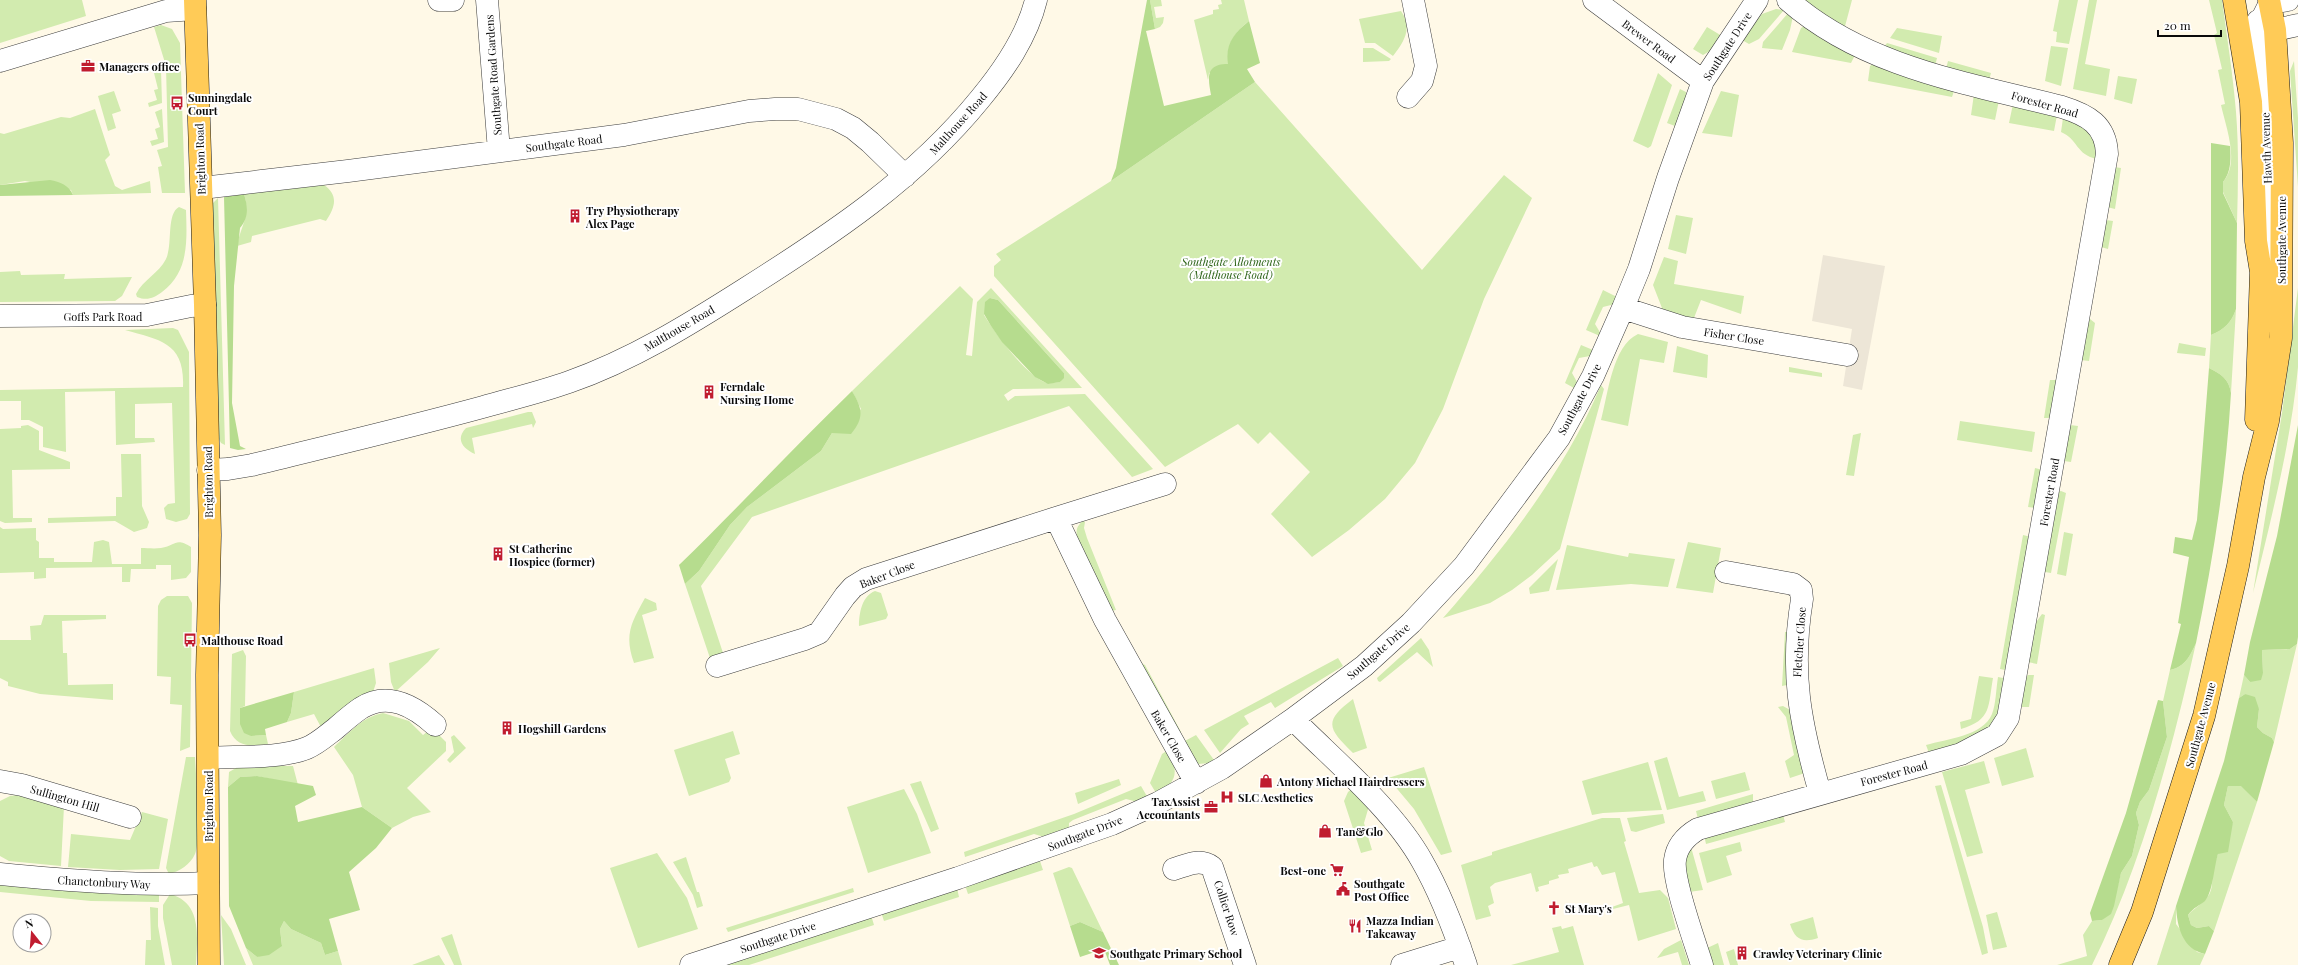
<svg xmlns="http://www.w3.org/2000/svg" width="2298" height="965" viewBox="0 0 2298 965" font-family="'Playfair Display',serif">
	<rect width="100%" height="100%" fill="#fff9e7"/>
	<path fill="#d2ebaf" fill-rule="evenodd" d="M0 0H82L86 16 0 43Z
		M1150 0H1161L1162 6 1154 7 1156 18 1164 17 1163 23 1160 27 1155 29Z
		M1221 0H1244L1249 21C1235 32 1225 45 1229 64L1209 73 1208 80 1194 20 1213 14V10L1219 9 1218 5 1222 4Z
		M1806 0H1852L1844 30 1805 3Z
		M2059 0H2078L2069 44 2056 42 2057 32 2053 31Z
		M2089 0H2097L2085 64 2110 69 2106 96 2073 89Z
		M2209 0H2222C2227 37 2233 75 2236 112 2239 149 2238 186 2237 223L2223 192V182C2240 162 2226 128 2221 105L2225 104 2218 70 2222 69 2214 35 2217 33Z
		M1776 9 1784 10 1759 39 1749 44 1742 40 1762 14Z
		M1401 11C1413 28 1404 42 1393 56L1375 43H1365L1359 19Z
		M1789 12 1793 16 1790 30 1782 50 1762 48 1763 42Z
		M161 25 172 29 180 43 185 193H162L158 167 162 166 157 150 168 147 166 66 154 27Z
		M1806 25 1855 55 1851 63 1792 52 1801 28Z
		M1707 27 1722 36 1715 48 1703 55 1693 49Z
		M1897 28 1942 36 1939 53 1890 38Z
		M1887 43 1937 58 1935 66 1882 50Z
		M2051 46 2068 48 2061 86 2045 81Z
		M1363 48H1373L1391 59 1389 61 1363 62Z
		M1948 61 1991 73 1989 80 1946 69Z
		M2294 61 2298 118V250V187L2290 71Z
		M1875 63 1955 88 1952 97 1868 81 1870 66Z
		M161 70 162 103 149 107 148 103 157 100 154 90 158 89 154 73Z
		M1658 73 1672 85 1651 146 1648 148 1633 141Z
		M2118 76 2137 79 2132 104 2114 99Z
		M1255 82 1422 270 1504 175 1532 198 1484 299 1443 409 1415 463 1385 499 1349 530 1312 557 1271 514 1310 472 1270 432 1258 444 1238 424 1165 467 994 276V266L1001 260 996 254 1111 181Z
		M1680 89 1686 92V99L1675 126 1667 123Z
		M114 91 121 111 112 114 116 128 108 131 98 96Z
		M1721 91 1739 95 1732 137 1702 133Z
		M1974 94 1999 100 1995 120 1971 115Z
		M2013 104 2057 115 2054 131 2009 123Z
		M95 109 110 155 105 160 115 186 122 190 150 181 151 193 73 195 71 190 25 181 0 185V133L4 134 61 117 70 118Z
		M162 109 164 142 152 146 150 141 158 139 155 129 160 127 155 112Z
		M2063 118 2082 125 2095 138 2097 159C2076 155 2078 139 2061 132Z
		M2114 167 2121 168 2115 209 2107 207Z
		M324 185C339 195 335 208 326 221L320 219 252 236 251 242 237 246C241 224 251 217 244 194Z
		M218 198 225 445 221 443 218 437 211 205Z
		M179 207 186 210C187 241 189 272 162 292 154 298 147 301 137 297L136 294C143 280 159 273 166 259 173 245 166 214 179 207Z
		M1676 215 1693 218 1686 254 1668 249Z
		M2106 220 2113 221 2108 249 2101 247Z
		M1664 257 1678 261 1674 284 1744 296 1741 314 1701 300 1692 323 1660 313 1662 308 1653 285Z
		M20 271 21 275 65 274 64 279 132 277 122 296 115 301 0 302V272Z
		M960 286 973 299 966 355 972 356 977 302 991 288 1082 388 1013 389 1004 395 1008 401 1015 396 1085 394 1153 469 1132 477 1069 406 752 517 701 586 724 656 711 661 685 584 699 571 730 525 747 507 821 451 832 433 861 409 852 391ZM990 298 998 300 1064 373 1060 382C1056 382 1051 384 1047 383 1027 377 995 333 984 315Z
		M2298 288C2298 314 2298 341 2298 367 2291 443 2271 519 2253 593L2282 413Z
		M1603 290 1617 297 1615 304 1603 307 1595 324 1601 334 1600 336 1586 330Z
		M2236 309 2231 393C2229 379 2221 374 2209 368L2211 335C2225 329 2231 323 2236 309Z
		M2090 319 2095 323 2089 361 2081 360 2087 322Z
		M173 328 178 330 189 352 190 514 187 519 176 522 166 519 164 508 168 504 175 503 172 403 135 404V438H154L155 442 116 445 115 391 65 392 66 452 43 447V427L29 420H21V401H0V390L183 387C185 343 161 340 125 330Z
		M1638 334 1668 342 1664 363 1640 359 1628 426 1601 420C1608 395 1612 346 1638 334Z
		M2179 343 2206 348 2205 356 2177 353Z
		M1581 345 1593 350 1590 356 1579 358 1572 373 1577 382 1574 388 1565 383Z
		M1677 346 1708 355 1707 378 1673 372Z
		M1789 367 1822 373V377L1789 372Z
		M2050 380H2056L2058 384 2053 416 2049 418H2044Z
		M1601 385 1604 389 1560 549 1532 575 1512 590 1490 603 1443 618C1505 547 1564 473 1601 385Z
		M528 412H532L536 422 533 428 532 424 472 438 475 454C463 449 455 439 466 428Z
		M1960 421 2035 432 2032 452 1957 440Z
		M28 425 39 431V450L70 462V469L12 470 13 518H32V522L5 523 0 521V429L21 428V426Z
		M2070 425 2078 426 2071 462 2064 461Z
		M1861 433 1854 476 1846 475 1853 435Z
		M121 454H141L142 506 149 522 147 528 134 532 115 521 48 523V518L116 516V497H122Z
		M2035 468 2043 470 2037 508 2028 507Z
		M2061 491 2066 493 2051 573 2045 572 2044 568 2058 492Z
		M1083 521 1085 522 1084 528 1087 538 1116 610 1111 611 1078 542C1076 533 1075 527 1083 521Z
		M0 527 3 529 36 528V540L39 542V558H54V562H92L94 542 103 540 109 542 112 564H141V548C147 548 154 549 161 548 176 546 175 537 191 547V572L186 578 171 580V565H156V569H131L130 582H122V567L46 568V578L34 579V572L0 573Z
		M2064 532 2073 534 2066 576 2057 574Z
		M2023 535 2031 537 2010 666 2005 670 2000 669Z
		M1688 542 1721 548 1713 593 1676 588Z
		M1567 545 1628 557 1629 553 1675 559 1668 587 1631 584 1556 590Z
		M1558 559 1549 591 1530 594 1529 588Z
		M875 591 881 593 888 615 886 619 859 626C859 613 862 596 875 591Z
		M167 596H188L192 603 190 747 180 751 182 705 170 704 171 677 157 676 158 606 161 600Z
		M645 598 656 603 657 610 642 615 654 658 634 663C624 635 631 623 645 598Z
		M2042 614 2045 615 2037 664 2028 662 2034 625Z
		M44 615H106V619L62 621 63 653H67L68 685 113 684V700L40 694 8 686V682L0 678V640H31L30 626 41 625Z
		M1785 632H1789L1787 685 1782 686Z
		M1421 638 1429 650 1433 667 1417 652 1380 682 1378 681 1377 678Z
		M2196 643C2172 750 2141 867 2092 965H2057L2087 956 2083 935 2092 921 2102 920 2117 889 2121 873 2132 856 2139 825 2136 813 2140 802 2149 790 2167 737 2163 701 2170 670C2185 667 2190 656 2196 643Z
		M2297 644 2274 742 2272 738 2263 733 2257 727 2259 709 2245 694 2239 698 2244 675 2250 682 2263 673 2262 650 2290 649Z
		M440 648 428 662 395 692 391 682 389 663Z
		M243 650 246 656 245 706 240 708 251 736 266 735 268 744C252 746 237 748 230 731L232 654Z
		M1338 658 1343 666 1275 708 1271 702 1244 716 1249 724 1241 729 1220 753 1204 730Z
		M1139 662 1145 665 1181 732 1178 733Z
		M374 668 376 683 373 692 323 731 314 714 287 722 291 713 294 692Z
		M2028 675H2034L2029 707H2022L2021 704 2026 677Z
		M1979 676 1993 678C1988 706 1992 720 1961 729L1960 722 1971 719Z
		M1998 677 2008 679 2001 713 1980 738 1929 753 1926 745C1947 739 1983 736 1992 714 1996 704 1996 689 1998 677Z
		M1353 699 1367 748 1353 753C1329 729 1322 722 1353 699Z
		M1783 706 1792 711 1805 773 1790 778 1785 761 1794 755 1786 717 1778 707Z
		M383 713 409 721 423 735 432 728 446 742V751L407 788 431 812 413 817 392 828 362 807 353 775 334 747C349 733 362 717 383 713Z
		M733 731 740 754 725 759 731 778 729 782 689 796 674 750Z
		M454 735 466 748 450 763 447 760 454 752 451 737Z
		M1196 735 1214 760 1210 763 1198 764 1191 756 1183 742Z
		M2026 748 2034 777 2002 786 1994 758Z
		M1168 750C1178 770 1179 783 1156 793L1150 783 1162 754Z
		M186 757H195C196 776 201 840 195 854 190 865 180 871 169 874L166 868Z
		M1667 757 1679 797 1703 791 1706 801 1667 810 1654 761Z
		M1984 761 1990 783 1965 790 1983 853 1967 857 1942 772Z
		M1648 762 1662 810 1603 813 1592 815 1582 781Z
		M265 766H293L298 785 257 776 240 777 228 787 229 772 236 768Z
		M1424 767 1452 852 1441 855 1414 809 1388 778Z
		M1745 772 1750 790 1716 799 1711 781Z
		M1119 779 1121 785 1078 804 1075 793Z
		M921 781 939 829 931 832 910 784Z
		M1941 785 1983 927 1988 953 1982 955 1935 786Z
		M2241 785 2257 802 2214 931 2209 926 2197 928 2191 925 2188 915C2195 907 2208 901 2211 890 2213 883 2212 875 2213 868 2218 852 2226 837 2233 822L2224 805 2228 786Z
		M1141 786 1148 798 1138 802 1126 799 1073 820 1069 823V830L1051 839 1034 834 965 857 964 852 1074 814Z
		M1353 788 1369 806 1364 823 1372 850 1361 853 1344 801 1348 792Z
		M904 789 917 814 931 853 868 873 847 807Z
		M1753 794V803L1698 819 1696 811Z
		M19 795 64 806 61 866 9 861 0 856V801L10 796Z
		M142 812 168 819 159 869 120 870 68 867 71 834 130 840Z
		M1663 814 1665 823 1636 832 1631 831 1627 818Z
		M1783 815 1785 822 1706 844 1704 835Z
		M1602 818H1620L1626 841 1624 842 1639 893 1660 890 1668 898 1676 929 1638 941 1629 905 1613 909 1612 907 1623 903 1615 872 1602 875 1597 866 1594 867 1592 862 1568 869 1569 873 1558 875 1559 878 1549 881V884L1538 887 1539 891 1536 892 1531 873 1495 883 1490 887 1494 903 1488 906 1491 916 1476 920 1461 865 1492 855V852Z
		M1740 842 1742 851 1726 856 1732 875 1707 883 1699 853Z
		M1691 847 1703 890 1689 892 1682 862Z
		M657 853 687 898 698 929 638 948 610 868Z
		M686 857 697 892H699L703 906 697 908 693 895 673 862Z
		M1040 861 1043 870 968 894 965 885Z
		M1069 867 1072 868 1103 932 1080 922 1070 926 1053 873Z
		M0 885 159 894V902L91 901 0 892Z
		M853 888 854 892 728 932 726 928Z
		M957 888 959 897 884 921 881 912Z
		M170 894C203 903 197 938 196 965H172L163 918V905Z
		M2176 906V924L2197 952 2205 954 2200 965H2157Z
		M150 907 158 908V926L165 965H145L146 940H151Z
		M1997 912 2007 947 1993 950 1986 915Z
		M221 915 231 929 246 965H224Z
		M871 915 874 925 749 965H727L726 962Z
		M1813 917 1818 938C1803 943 1795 940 1790 924Z
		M284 921 291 929 321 943 325 955 338 951 342 965H253L246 948 257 957 282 945 280 929Z
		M1561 926 1562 929 1573 926 1584 965H1511L1559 952 1552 928Z
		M452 934 462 965H454L441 938Z
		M1681 940 1689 965H1682L1678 952 1657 958 1664 949Z
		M1718 943 1724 965H1710L1705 949Z
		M1734 949 1738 965H1730L1726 952Z
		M439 955 445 965H412Z"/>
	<path fill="#b6dc8e" d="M1147 0H1150L1155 29 1146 31 1164 106 1211 95C1208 78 1205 64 1228 64 1225 44 1234 33 1249 21L1260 63 1247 69 1255 82 1111 181 1116 168Z
		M2211 143 2230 146C2231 159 2231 172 2223 182V193L2237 223 2236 309C2231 323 2225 329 2211 335Z
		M50 180C60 182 69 185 73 195L0 196V185Z
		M244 194C248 207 249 217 240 228L234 286 232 403 240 446 246 449 238 450 230 448 224 197Z
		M990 298 998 300 1064 373V378L1060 382 1048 384 1035 377 1002 342 991 326 984 314 985 302Z
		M2209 368C2221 374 2229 379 2231 393 2226 479 2213 559 2196 643 2190 656 2185 667 2170 670L2181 624 2178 623 2189 557 2173 553 2175 537 2192 540 2197 520Z
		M852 391C862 408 865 417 851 434L832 433 821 451 747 507 730 525 699 571 685 584 679 565C738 508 793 448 852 391Z
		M2298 425V637L2297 644 2290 649 2262 650 2263 673 2261 680 2250 682 2244 675 2250 642 2277 536Z
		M294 692 291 713 287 722 265 729 266 735 251 736 244 733 240 724V708Z
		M2245 694 2255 697 2259 709 2257 727 2263 733 2272 738 2274 742 2257 802 2241 786H2228L2224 805 2233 822 2228 852 2218 854C2214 866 2213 892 2205 901 2199 906 2194 907 2188 915L2191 925 2197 928 2209 926 2214 931 2205 954C2182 949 2177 926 2176 906L2224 761 2239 698Z
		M2158 700 2163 701 2167 737 2149 790 2140 802 2136 813 2139 825 2132 856 2121 873 2114 906 2111 914 2102 920 2092 921 2090 913 2126 813Z
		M257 776 313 786 316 795 295 806 298 822 362 807 392 828 376 848 349 872 360 910 329 919 338 951 325 955 321 943 291 929 284 921 280 929 282 946 269 955 257 957 246 948 229 906 228 787 240 777Z
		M1080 922 1103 932 1119 965H1110L1104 949 1080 957 1070 926Z"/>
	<path fill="#ede6d7" d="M1823 255 1885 266 1862 390 1843 386 1852 329 1812 321Z"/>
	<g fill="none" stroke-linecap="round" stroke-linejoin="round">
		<g stroke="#3d3d3d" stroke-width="23">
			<path id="minor" d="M439 0H453
				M487 0 499 151
				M1594 0 1703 81
				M0 61 166 11 195 9
				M1408 97 1422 81 1426 66 1413 0
				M202 188 348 171 624 135 749 111 775 109H798L836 119 853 128 870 142 905 176
				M1623 308 1682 327 1847 355
				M0 316 147 315 191 306 205 305
				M208 470 228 469 252 465C329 446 406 428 483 407 511 399 541 392 569 382 632 360 690 324 745 289 832 234 915 179 980 99 1004 70 1027 37 1036 0
				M1056 518 1165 484
				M1726 572 1793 584 1801 590 1802 599C1790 672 1800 723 1820 793
				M717 666 805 639 819 633 845 596 853 587 866 579 1056 518 1105 620 1196 783
				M1293 719C1336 762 1393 809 1422 861 1441 894 1454 929 1466 965
				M208 758C237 756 280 759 307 748 317 744 327 735 335 729 343 722 352 714 361 708 388 691 414 706 435 725
				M0 781 22 785 130 817
				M1174 869C1187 865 1200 858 1212 867L1245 965
				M0 874C70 881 138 886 208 883
				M691 965 958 878 1112 824 1158 803 1222 768 1293 719 1364 666 1411 623 1464 566 1559 438 1593 376 1623 308 1639 269 1668 178 1703 81 1757 0
				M1402 965 1460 947
				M1702 965C1695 942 1672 880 1675 860 1677 845 1686 836 1698 829L1961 754 1997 735 2008 718 2107 154C2106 125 2088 115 2062 107 1967 83 1864 67 1788 0"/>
		</g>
		<g stroke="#3d3d3d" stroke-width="23">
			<path id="tertiary" d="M2258 21 2275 30 2298 25
				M2262 265 2267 241 2268 144 2258 37 2260 23 2270 3 2288 0"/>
		</g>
		<g stroke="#1b1b1b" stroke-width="23">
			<path id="primary" d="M195 0 205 305 210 535 207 675 209 965
				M2234 0 2251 102 2256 241 2261 272 2256 420
				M2120 965 2142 912 2204 716 2238 566 2254 477 2268 421 2281 338 2282 143 2275 30 2269 0"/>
		</g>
		<use href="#minor" stroke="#fff" stroke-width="22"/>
		<use href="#tertiary" stroke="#fff" stroke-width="22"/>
		<use href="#primary" stroke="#ffcb57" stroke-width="22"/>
	</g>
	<defs>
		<g id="office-bare" transform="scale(1.08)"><path d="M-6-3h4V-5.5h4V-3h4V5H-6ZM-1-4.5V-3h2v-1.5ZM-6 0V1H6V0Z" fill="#c01c2f" stroke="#fff" stroke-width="2.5" paint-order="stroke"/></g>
		<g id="bus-bare" transform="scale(1.08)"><path d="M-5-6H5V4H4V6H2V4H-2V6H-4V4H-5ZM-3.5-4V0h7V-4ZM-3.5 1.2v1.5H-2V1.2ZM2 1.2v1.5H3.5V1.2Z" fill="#c01c2f" stroke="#fff" stroke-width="2.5" paint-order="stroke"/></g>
		<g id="building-bare" transform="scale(1.08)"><path d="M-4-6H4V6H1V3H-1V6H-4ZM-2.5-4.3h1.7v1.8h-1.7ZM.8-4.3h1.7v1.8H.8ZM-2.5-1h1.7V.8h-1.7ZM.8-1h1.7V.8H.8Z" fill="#c01c2f" stroke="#fff" stroke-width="2.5" paint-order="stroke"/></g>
		<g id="shop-bare" transform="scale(1.08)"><path d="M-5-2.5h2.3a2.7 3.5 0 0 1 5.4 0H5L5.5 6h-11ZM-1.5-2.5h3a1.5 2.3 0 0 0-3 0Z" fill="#c01c2f" stroke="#fff" stroke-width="2.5" paint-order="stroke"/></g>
		<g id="hospital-bare" transform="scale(1.08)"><path d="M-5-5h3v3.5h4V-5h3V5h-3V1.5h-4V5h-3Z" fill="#c01c2f" stroke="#fff" stroke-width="2.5" paint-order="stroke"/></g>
		<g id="supermarket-bare" transform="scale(1.08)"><path d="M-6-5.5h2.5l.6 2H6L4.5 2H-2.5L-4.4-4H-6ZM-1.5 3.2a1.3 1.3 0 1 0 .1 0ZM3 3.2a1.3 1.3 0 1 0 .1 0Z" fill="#c01c2f" stroke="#fff" stroke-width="2.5" paint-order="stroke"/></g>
		<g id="civic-bare" transform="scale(1.08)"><path d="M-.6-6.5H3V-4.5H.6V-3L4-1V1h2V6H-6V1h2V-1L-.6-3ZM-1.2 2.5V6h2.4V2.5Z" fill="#c01c2f" stroke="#fff" stroke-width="2.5" paint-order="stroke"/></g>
		<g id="church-bare" transform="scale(1.08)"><path d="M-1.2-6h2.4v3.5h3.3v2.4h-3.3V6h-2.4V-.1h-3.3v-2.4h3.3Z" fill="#c01c2f" stroke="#fff" stroke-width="2.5" paint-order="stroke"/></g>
		<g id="restaurant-bare" transform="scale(1.08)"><path d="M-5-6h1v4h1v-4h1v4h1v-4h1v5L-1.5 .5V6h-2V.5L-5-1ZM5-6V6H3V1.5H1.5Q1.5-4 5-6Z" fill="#c01c2f" stroke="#fff" stroke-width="2.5" paint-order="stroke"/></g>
		<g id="school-bare" transform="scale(1.08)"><path d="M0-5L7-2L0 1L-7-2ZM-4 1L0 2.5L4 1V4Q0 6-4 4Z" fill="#c01c2f" stroke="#fff" stroke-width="2.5" paint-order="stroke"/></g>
	</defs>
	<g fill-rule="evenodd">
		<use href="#office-bare" x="88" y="66"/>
		<use href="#bus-bare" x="177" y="103"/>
		<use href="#building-bare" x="575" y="216"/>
		<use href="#building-bare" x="709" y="392"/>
		<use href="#building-bare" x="498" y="554"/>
		<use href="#bus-bare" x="190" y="640"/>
		<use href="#building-bare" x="507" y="728"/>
		<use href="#shop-bare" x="1266" y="781"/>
		<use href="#hospital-bare" x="1227" y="797"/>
		<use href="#office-bare" x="1211" y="807"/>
		<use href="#shop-bare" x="1325" y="831"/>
		<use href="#supermarket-bare" x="1337" y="870"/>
		<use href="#civic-bare" x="1343" y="889"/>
		<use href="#church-bare" x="1554" y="908"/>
		<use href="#restaurant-bare" x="1355" y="926"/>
		<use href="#school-bare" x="1099" y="953"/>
		<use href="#building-bare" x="1742" y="953"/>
	</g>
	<g text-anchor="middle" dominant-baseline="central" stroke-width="4" stroke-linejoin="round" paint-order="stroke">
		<g font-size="11" fill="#0a0a0a" stroke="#fff">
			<text transform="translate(1649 41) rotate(37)">Brewer Road</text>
			<text transform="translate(1727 46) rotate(-57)">Southgate Drive</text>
			<text transform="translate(493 75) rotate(-94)">Southgate Road Gardens</text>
			<text transform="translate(2045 104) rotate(16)">Forester Road</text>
			<text transform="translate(958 123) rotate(-48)">Malthouse Road</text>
			<text transform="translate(564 143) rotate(-7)">Southgate Road</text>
			<text transform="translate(2266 148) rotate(-92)">Hawth Avenue</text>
			<text transform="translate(200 159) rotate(-92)">Brighton Road</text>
			<text transform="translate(2281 240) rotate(-90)">Southgate Avenue</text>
			<text x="103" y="316">Goffs Park Road</text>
			<text transform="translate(679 328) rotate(-30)">Malthouse Road</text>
			<text transform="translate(1734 336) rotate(9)">Fisher Close</text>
			<text transform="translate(1579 399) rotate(-62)">Southgate Drive</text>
			<text transform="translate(208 482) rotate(-91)">Brighton Road</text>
			<text transform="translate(2049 492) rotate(-80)">Forester Road</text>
			<text transform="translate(887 574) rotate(-21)">Baker Close</text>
			<text transform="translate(1799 642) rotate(-86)">Fletcher Close</text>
			<text transform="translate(1378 651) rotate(-41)">Southgate Drive</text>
			<text transform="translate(2200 725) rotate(-75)">Southgate Avenue</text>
			<text transform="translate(1169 736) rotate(60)">Baker Close</text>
			<text transform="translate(1894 773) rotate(-15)">Forester Road</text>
			<text transform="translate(65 798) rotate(16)">Sullington Hill</text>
			<text transform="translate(208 806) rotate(-90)">Brighton Road</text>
			<text transform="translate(1085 833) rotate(-21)">Southgate Drive</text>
			<text transform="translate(104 882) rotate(3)">Chanctonbury Way</text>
			<text transform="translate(1227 908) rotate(72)">Collier Row</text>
			<text transform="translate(778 937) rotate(-18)">Southgate Drive</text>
		</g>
		<g font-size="11" font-weight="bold" fill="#0a0a0a" stroke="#fff" text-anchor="start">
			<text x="99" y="66">Managers office</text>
			<text x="188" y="97">Sunningdale<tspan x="188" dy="13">Court</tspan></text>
			<text x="586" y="210">Try Physiotherapy<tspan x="586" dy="13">Alex Page</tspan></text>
			<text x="720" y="386">Ferndale<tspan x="720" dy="13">Nursing Home</tspan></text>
			<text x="509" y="548">St Catherine<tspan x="509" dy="13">Hospice (former)</tspan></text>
			<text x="201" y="640">Malthouse Road</text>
			<text x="518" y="728">Hogshill Gardens</text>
			<text x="1277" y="781">Antony Michael Hairdressers</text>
			<text x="1238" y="797">SLC Aesthetics</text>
			<text x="1200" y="801" text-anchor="end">TaxAssist<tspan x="1200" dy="13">Accountants</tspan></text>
			<text x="1336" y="831">Tan&amp;Glo</text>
			<text x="1326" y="870" text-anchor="end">Best-one</text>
			<text x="1354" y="883">Southgate<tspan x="1354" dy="13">Post Office</tspan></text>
			<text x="1565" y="908">St Mary's</text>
			<text x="1366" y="920">Mazza Indian<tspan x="1366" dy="13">Takeaway</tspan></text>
			<text x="1110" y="953">Southgate Primary School</text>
			<text x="1753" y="953">Crawley Veterinary Clinic</text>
		</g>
		<g font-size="11" font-style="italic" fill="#2d6418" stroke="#fff">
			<text x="1231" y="261">Southgate Allotments<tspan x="1231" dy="13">(Malthouse Road)</tspan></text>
		</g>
	</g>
	<g transform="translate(32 933) rotate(343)"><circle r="19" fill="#ffffff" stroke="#9d9d9d"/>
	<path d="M0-3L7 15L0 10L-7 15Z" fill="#c01c2f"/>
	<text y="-6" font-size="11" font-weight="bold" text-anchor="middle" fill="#0a0a0a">N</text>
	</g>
	<path d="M2158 30v6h63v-6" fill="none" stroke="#0a0a0a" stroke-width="2"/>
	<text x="2164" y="30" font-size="12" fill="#0a0a0a" stroke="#ffffff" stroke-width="3" paint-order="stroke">20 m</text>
</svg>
